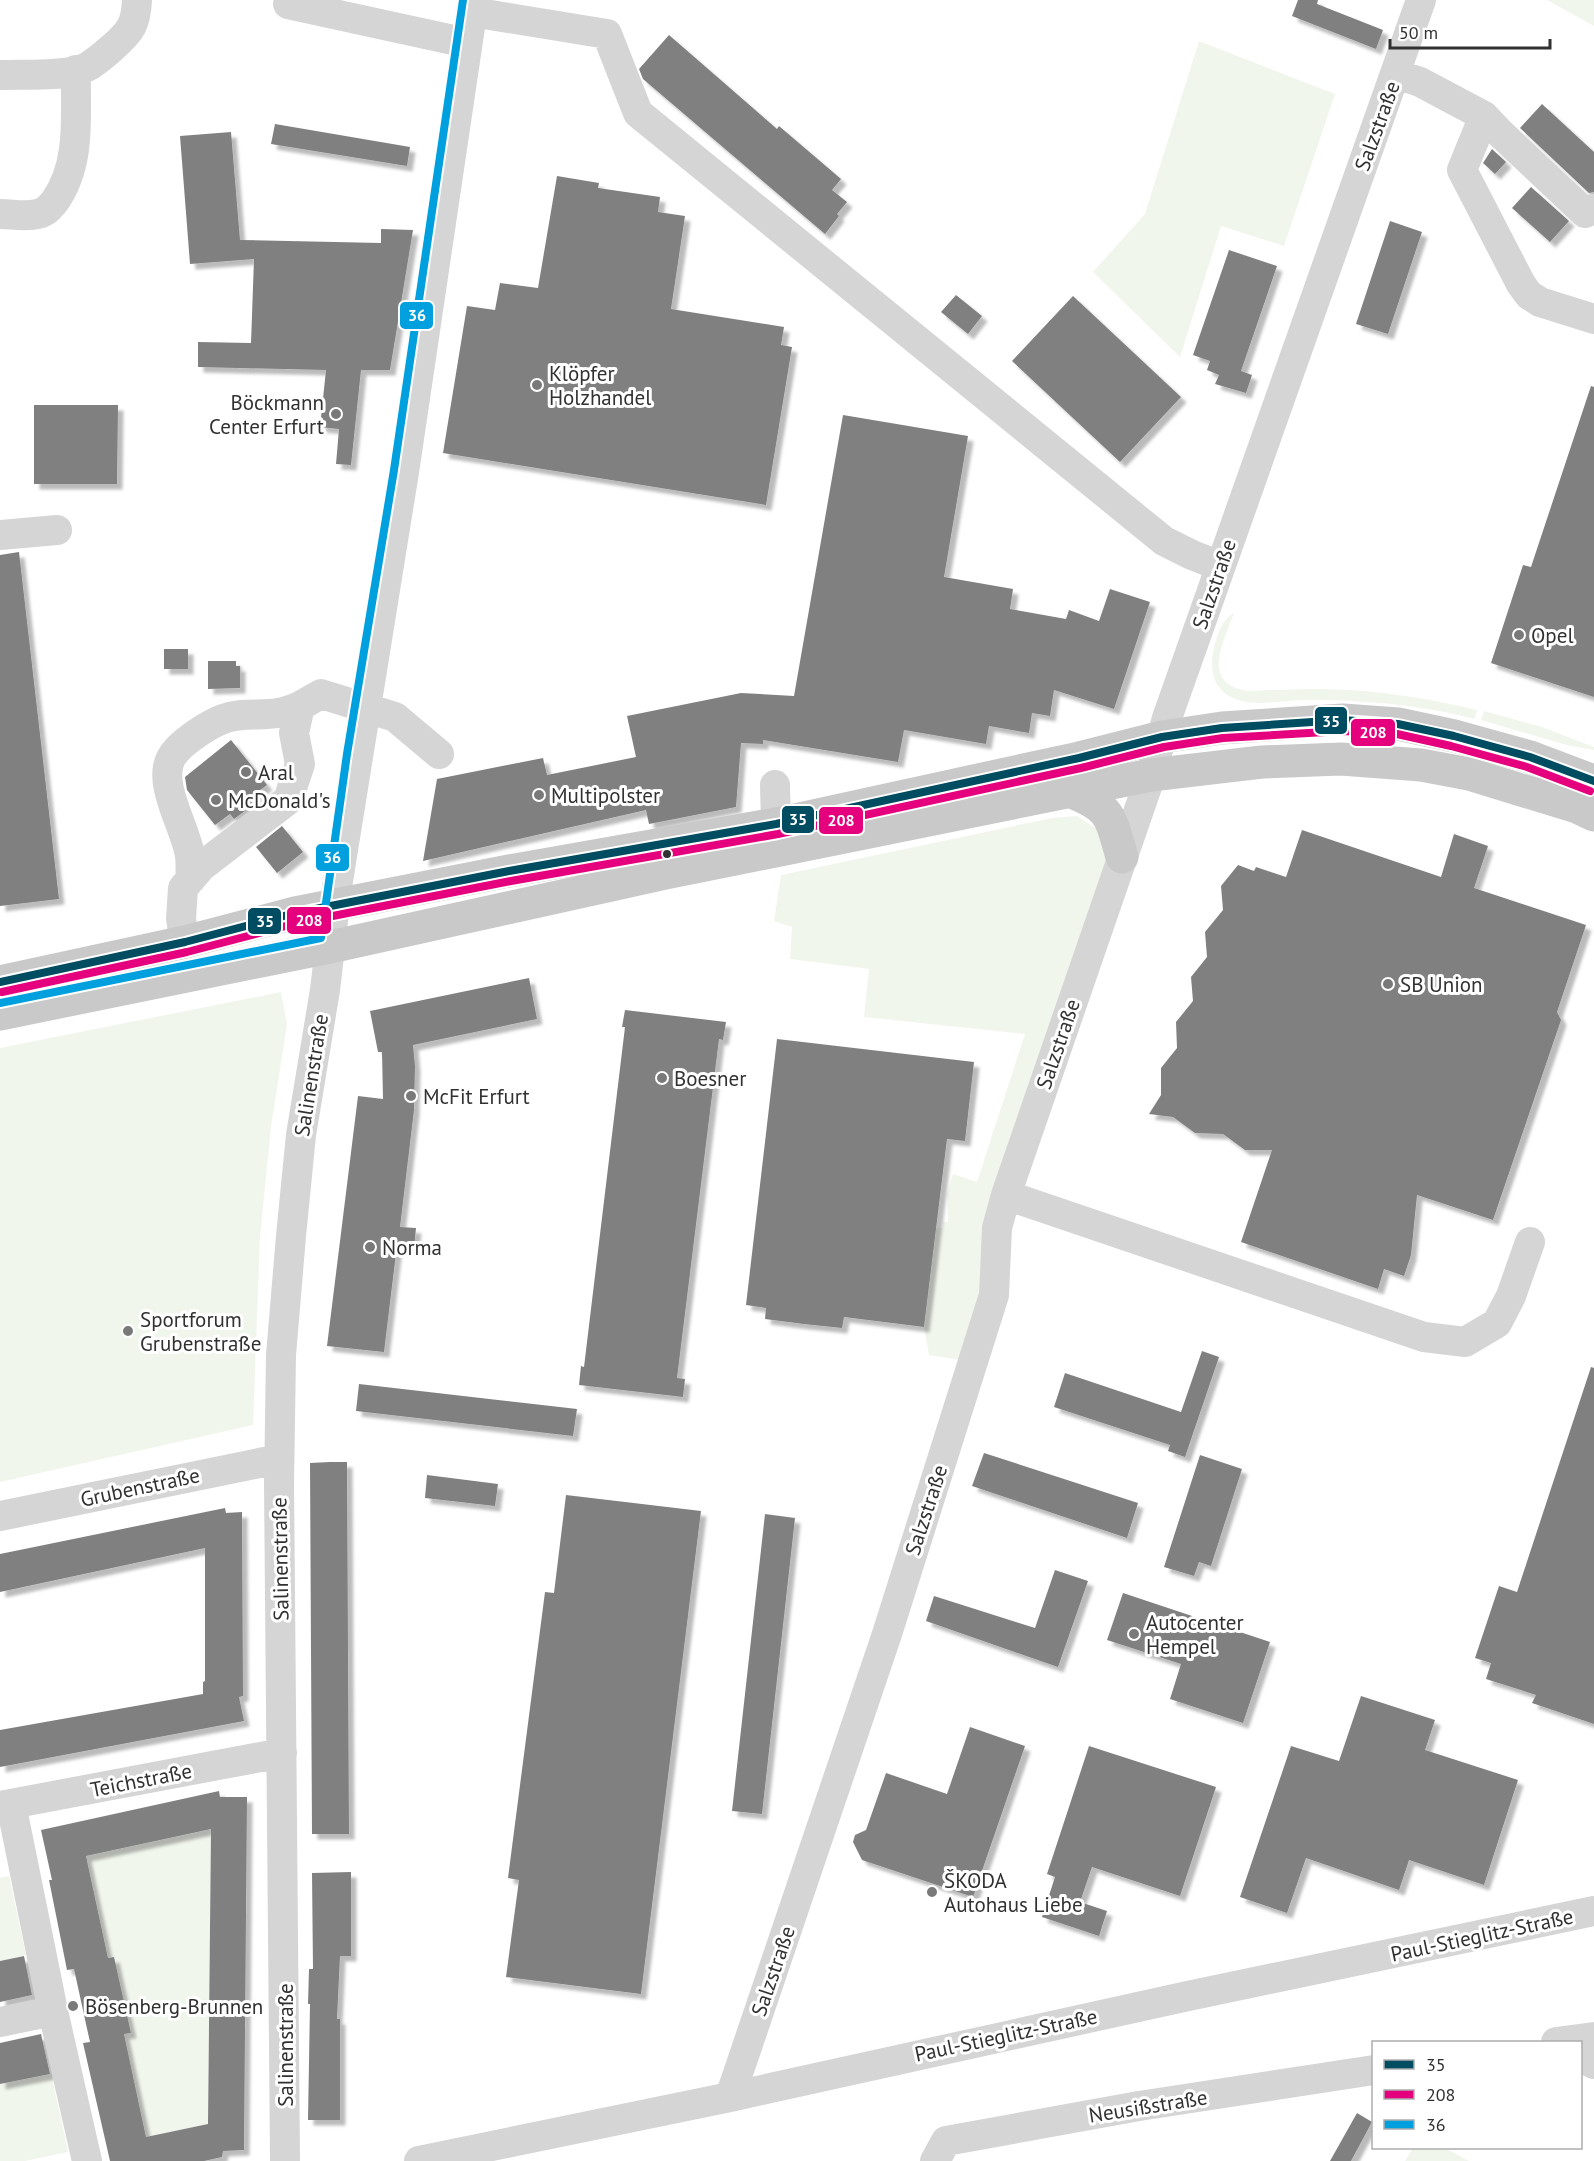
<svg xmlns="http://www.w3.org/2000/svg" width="1594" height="2161" viewBox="0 0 1594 2161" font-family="'PT Sans',sans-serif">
	<defs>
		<filter id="shadow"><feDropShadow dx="5.5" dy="5.5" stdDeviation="1.5" flood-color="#0004"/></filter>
	</defs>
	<rect width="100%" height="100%" fill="#fff"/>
	<path fill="#f1f6ed" d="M1547 0H1594V26Z
		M1199 41 1335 94 1284 246 1221 226 1180 357 1093 272 1145 214Z
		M1234 613C1224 642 1200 682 1246 691 1272 690 1299 689 1325 689 1377 690 1427 698 1477 710L1475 719C1439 710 1403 704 1366 702 1345 700 1323 700 1302 700 1279 701 1249 708 1229 696 1213 687 1210 669 1213 652 1217 637 1220 621 1234 613Z
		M1484 711 1542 727 1594 747V750L1570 746 1481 720Z
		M1077 816 1094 827 1100 823 1110 854 988 1268 966 1361 929 1355 924 1327 936 1228H943V1222H948L947 1194 953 1174 977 1182 1025 1034 864 1017 869 969 790 959 792 927 774 921 781 875 1052 818Z
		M281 992 287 1024 271 1127 260 1237 253 1425 0 1482V1048Z
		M211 1829 208 2124 146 2137 124 2034 131 2033 114 1957 108 1958 86 1856Z
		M9 1876 26 1955 0 1961V1878Z
		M51 2073 68 2152 25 2161H0V2084Z
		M1413 2148H1445L1469 2161H1405Z"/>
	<path fill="#808080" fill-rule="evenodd" filter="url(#shadow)" d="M1298 0H1318L1317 4 1383 30 1376 49 1292 16Z
		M669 35 777 129 779 126 841 179 832 190 847 202 837 214 839 216 825 234 643 79 639 69Z
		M1542 104 1594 152V192L1589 193 1520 128Z
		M275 124 410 147 407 166 271 144Z
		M231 132 240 240 381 243V229L413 230 390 370H361L351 465 336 464 339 429 320 427 326 370 198 367V342L251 343 254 259 190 264 180 136Z
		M1492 149 1506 162 1495 174 1483 163Z
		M557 176 599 183 598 188 660 197 658 212 685 216 671 309 784 327 781 345 792 347 766 505 443 453 467 306 495 310 500 283 538 288Z
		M1531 187 1569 221 1550 242 1512 208Z
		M1390 221 1422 232 1388 334 1356 324Z
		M1229 250 1277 266 1241 371 1252 375 1246 393 1215 384 1219 375 1207 370 1210 361 1193 355Z
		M956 295 982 316 968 334 941 312Z
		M1073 296 1181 397 1120 462 1012 361Z
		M1591 386 1594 387V697L1491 663 1523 565 1531 567Z
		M34 405H118L117 484H34Z
		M843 415 968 436 944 577 1013 589 1010 609 1066 619 1069 610 1099 621 1110 589 1150 602 1114 709 1054 690 1050 716 1032 713 1029 733 989 726 986 744 904 730 898 762 763 740V744L741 743 736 807 649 824 646 810 423 861 437 779 543 758 547 775 636 757 627 716 741 693 794 696Z
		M19 552 59 899 0 906V555Z
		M164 649H188V669H164Z
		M208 661H236V666H240V688L208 689Z
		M231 740 267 785 256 793 261 799 234 819 230 814 215 825 187 790 185 777Z
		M282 826 303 852 277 873 256 847Z
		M1302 830 1441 877 1454 834 1488 846 1474 888 1586 925 1557 1012 1561 1020 1493 1220 1417 1195 1411 1255 1404 1276 1384 1269 1378 1289 1241 1242 1272 1150H1245L1223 1134 1195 1133 1173 1117 1149 1114 1161 1095V1068L1177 1048 1176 1022 1193 1001 1191 977 1207 957 1205 932 1223 910 1221 886 1238 865 1254 871 1256 867 1286 877Z
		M529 978 537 1019 413 1045 415 1066 414 1110 400 1227 416 1228 414 1248 397 1245 384 1352 327 1346 358 1096 383 1099 382 1052H378L370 1011Z
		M625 1010 726 1022 723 1040 719 1039 677 1378 685 1379 683 1397 579 1385 581 1366 584 1367 625 1027H622Z
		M777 1039 974 1062 965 1141 947 1139 924 1327 844 1317 842 1328 804 1324 765 1319 766 1308 746 1305Z
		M1202 1351 1219 1357 1185 1457 1168 1451 1170 1445 1054 1407 1065 1373 1181 1412Z
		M1591 1367 1594 1368V1724L1532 1703 1536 1695 1486 1679 1491 1663 1475 1658 1499 1586 1517 1592Z
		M359 1384 577 1409 573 1436 356 1411Z
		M984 1453 1138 1503 1127 1538 972 1486Z
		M1200 1455 1242 1469 1211 1566 1199 1562 1194 1576 1164 1567Z
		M330 1462H347L349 1834H312L310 1463Z
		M427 1475 498 1484 495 1506 425 1498Z
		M566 1495 701 1511 641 1994 506 1977 519 1880 508 1878 545 1592 554 1593Z
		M225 1508 226 1513 242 1512 243 1696 239 1697 244 1721 0 1767V1730L203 1694V1682L205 1681V1548L0 1592V1554Z
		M765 1514 795 1518 762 1814 732 1811Z
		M1055 1570 1088 1581 1058 1667 926 1621 934 1596 1035 1628Z
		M1123 1593 1270 1642 1243 1723 1170 1699 1181 1664 1107 1640Z
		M1361 1696 1435 1720 1425 1750 1518 1780 1484 1885 1409 1860 1399 1890 1306 1858 1287 1913 1240 1897 1291 1746 1339 1761Z
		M970 1727 1025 1746 973 1897 862 1860 853 1842 855 1835 866 1830 886 1773 947 1794Z
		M1089 1746 1216 1787 1180 1896 1092 1867 1080 1902 1107 1911 1099 1936 1042 1917 1055 1877 1047 1874Z
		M219 1791 220 1797H247L244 2150 223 2151 222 2157 204 2161H110L83 2043 90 2042 86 2024 74 1969 67 1970 49 1880H52L41 1830ZM211 1829 208 2124 146 2137 124 2034 131 2033 114 1957 108 1958 86 1856Z
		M351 1872V1956H340L337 2019H340V2120H308L310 2004H308L309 1969H313L312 1873Z
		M24 1956 32 1995 0 2002V1961Z
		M41 2034 50 2074 0 2084V2043Z
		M1357 2113 1372 2122 1351 2161H1330Z"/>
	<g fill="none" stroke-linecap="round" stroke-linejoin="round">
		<path stroke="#d5d5d5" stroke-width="30" d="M288 4 467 43
			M472 12 607 34 638 113 1164 541 1192 555 1220 566
			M1396 74 1420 82 1484 116 1500 133 1585 213 1594 209
			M0 75C22 74 69 77 87 67 96 62 105 54 113 47 131 31 136 24 137 0
			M1484 116 1462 170 1521 284 1529 295 1540 302 1594 319
			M0 214C12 214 26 217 37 214 46 213 50 207 55 201 82 163 75 114 76 70
			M0 535 57 530
			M775 785 776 824
			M191 879C190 872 191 864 190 856 186 828 157 784 171 758 179 743 208 725 223 719 241 712 260 716 278 713 286 712 293 709 300 706
			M185 942 181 919 183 888 202 866 288 800 300 764 294 733 300 706 321 694 395 717 439 754
			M1006 1195 1424 1337 1465 1342 1497 1323 1511 1296 1530 1242
			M0 1516 279 1459
			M11 1804 53 2011 87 2161
			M0 1806 282 1753
			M0 2022 53 2011
			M1556 2042 1594 2037
			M1580 2057 1594 2064
			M730 2097 887 1634 994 1295 997 1228 1006 1195 1151 775 1167 718 1421 0
			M285 2161 279 1484 281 1355 291 1236 301 1135 325 990 337 887 404 472 474 0
			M419 2161 730 2097 1188 1996 1594 1911
			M935 2161 946 2141 1139 2106 1374 2070"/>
		<path stroke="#c9c9c9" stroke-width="33" d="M1069 791C1112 808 1110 816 1122 857
			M0 982 185 942 295 913 509 871 776 824 1079 758 1162 737 1222 728 1343 720 1398 724 1454 736 1530 757 1594 781
			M0 1014 330 947 666 873 1151 775 1262 762 1341 759 1421 765 1469 774 1577 807 1594 815"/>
		<g stroke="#fff" stroke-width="12">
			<path id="bus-1" d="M0 982 185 942 295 913 509 871 776 824 1079 758 1162 737 1222 728 1343 720 1398 724 1454 736 1530 757 1594 781"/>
		</g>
		<g stroke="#fff" stroke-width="12">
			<path id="bus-2" d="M2 992 187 952 297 923 511 881 778 834 1081 768 1164 747 1223 738 1343 731 1397 734 1451 746 1527 767 1590 791"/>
		</g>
		<g stroke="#fff" stroke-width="12">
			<path id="bus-3" d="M0 1003 321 938 347 754 394 470 463 0"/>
		</g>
		<use href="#bus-1" stroke="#004c61" stroke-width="8"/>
		<use href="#bus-2" stroke="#e5007d" stroke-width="8"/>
		<use href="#bus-3" stroke="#00a0de" stroke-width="8"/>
	</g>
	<g fill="#797979" stroke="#fff" stroke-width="2">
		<circle cx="537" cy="385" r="6"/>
		<circle cx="336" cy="414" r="6"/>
		<circle cx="1519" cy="635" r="6"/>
		<circle cx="246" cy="772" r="6"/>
		<circle cx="539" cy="795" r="6"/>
		<circle cx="216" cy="800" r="6"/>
		<circle cx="1388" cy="984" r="6"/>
		<circle cx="662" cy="1078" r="6"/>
		<circle cx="411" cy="1096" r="6"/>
		<circle cx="370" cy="1247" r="6"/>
		<circle cx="128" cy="1331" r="6"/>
		<circle cx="1134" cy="1634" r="6"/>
		<circle cx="932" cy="1892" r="6"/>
		<circle cx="73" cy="2006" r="6"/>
	</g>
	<circle fill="#313131" stroke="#fff" stroke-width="2" cx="667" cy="854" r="5"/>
	<g text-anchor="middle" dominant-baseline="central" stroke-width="6" stroke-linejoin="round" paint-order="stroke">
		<g font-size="21" fill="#313131" stroke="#fff">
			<text transform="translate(1377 126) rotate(-70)">Salzstraße</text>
			<text transform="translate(1214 584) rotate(-71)">Salzstraße</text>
			<text transform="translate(1058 1044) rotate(-71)">Salzstraße</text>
			<text transform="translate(311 1075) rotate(-81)">Salinenstraße</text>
			<text transform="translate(140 1487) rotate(-12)">Grubenstraße</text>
			<text transform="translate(926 1510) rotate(-72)">Salzstraße</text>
			<text transform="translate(280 1559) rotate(-91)">Salinenstraße</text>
			<text transform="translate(141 1780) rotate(-11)">Teichstraße</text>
			<text transform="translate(1482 1935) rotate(-12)">Paul-Stieglitz-Straße</text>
			<text transform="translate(773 1971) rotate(-71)">Salzstraße</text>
			<text transform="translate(1006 2035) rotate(-12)">Paul-Stieglitz-Straße</text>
			<text transform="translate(285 2045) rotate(-90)">Salinenstraße</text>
			<text transform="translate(1148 2106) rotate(-9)">Neusißstraße</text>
		</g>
		<g font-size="21" fill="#313131" stroke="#fff" text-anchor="start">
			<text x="549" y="373">Klöpfer<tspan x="549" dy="24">Holzhandel</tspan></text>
			<text x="324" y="402" text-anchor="end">Böckmann<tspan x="324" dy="24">Center Erfurt</tspan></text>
			<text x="1531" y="635">Opel</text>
			<text x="258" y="772">Aral</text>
			<text x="551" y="795">Multipolster</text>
			<text x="228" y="800">McDonald's</text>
			<text x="1400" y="984">SB Union</text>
			<text x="674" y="1078">Boesner</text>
			<text x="423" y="1096">McFit Erfurt</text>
			<text x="382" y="1247">Norma</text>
			<text x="140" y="1319">Sportforum<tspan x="140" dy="24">Grubenstraße</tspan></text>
			<text x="1146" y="1622">Autocenter<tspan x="1146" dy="24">Hempel</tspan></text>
			<text x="944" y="1880">ŠKODA<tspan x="944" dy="24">Autohaus Liebe</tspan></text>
			<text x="85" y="2006">Bösenberg-Brunnen</text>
		</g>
	</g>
	<g stroke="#fff" stroke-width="2">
		<rect x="399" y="301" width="35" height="29" rx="6" fill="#00a0de"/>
		<rect x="1314" y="706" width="34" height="29" rx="6" fill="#004c61"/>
		<rect x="1350" y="718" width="46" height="29" rx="6" fill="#e5007d"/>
		<rect x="781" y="805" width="34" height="29" rx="6" fill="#004c61"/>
		<rect x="818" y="806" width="46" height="29" rx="6" fill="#e5007d"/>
		<rect x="315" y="843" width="35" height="29" rx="6" fill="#00a0de"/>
		<rect x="286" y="906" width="46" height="29" rx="6" fill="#e5007d"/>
		<rect x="247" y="907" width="35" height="28" rx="6" fill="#004c61"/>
	</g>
	<g font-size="16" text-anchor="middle" font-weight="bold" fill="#fff">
		<text x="417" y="321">36</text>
		<text x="1331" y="727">35</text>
		<text x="1373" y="738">208</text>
		<text x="798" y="825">35</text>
		<text x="841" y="826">208</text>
		<text x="332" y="863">36</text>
		<text x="309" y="926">208</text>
		<text x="265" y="927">35</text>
	</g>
	<rect x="1372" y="2041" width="210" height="108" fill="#ffffff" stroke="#adadad" stroke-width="1.5"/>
	<rect x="1384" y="2060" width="30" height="9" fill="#004c61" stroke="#adadad" stroke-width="1.5"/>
	<text x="1426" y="2071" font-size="18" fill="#313131">35</text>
	<rect x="1384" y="2090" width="30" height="9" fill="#e5007d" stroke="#adadad" stroke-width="1.5"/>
	<text x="1426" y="2101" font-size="18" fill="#313131">208</text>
	<rect x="1384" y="2120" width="30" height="9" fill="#00a0de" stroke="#adadad" stroke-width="1.5"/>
	<text x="1426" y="2131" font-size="18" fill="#313131">36</text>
	<path d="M1390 39v9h160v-9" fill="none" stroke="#313131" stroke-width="3"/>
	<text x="1399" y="39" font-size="18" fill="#313131" stroke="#ffffff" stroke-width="4.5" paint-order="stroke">50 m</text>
</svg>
